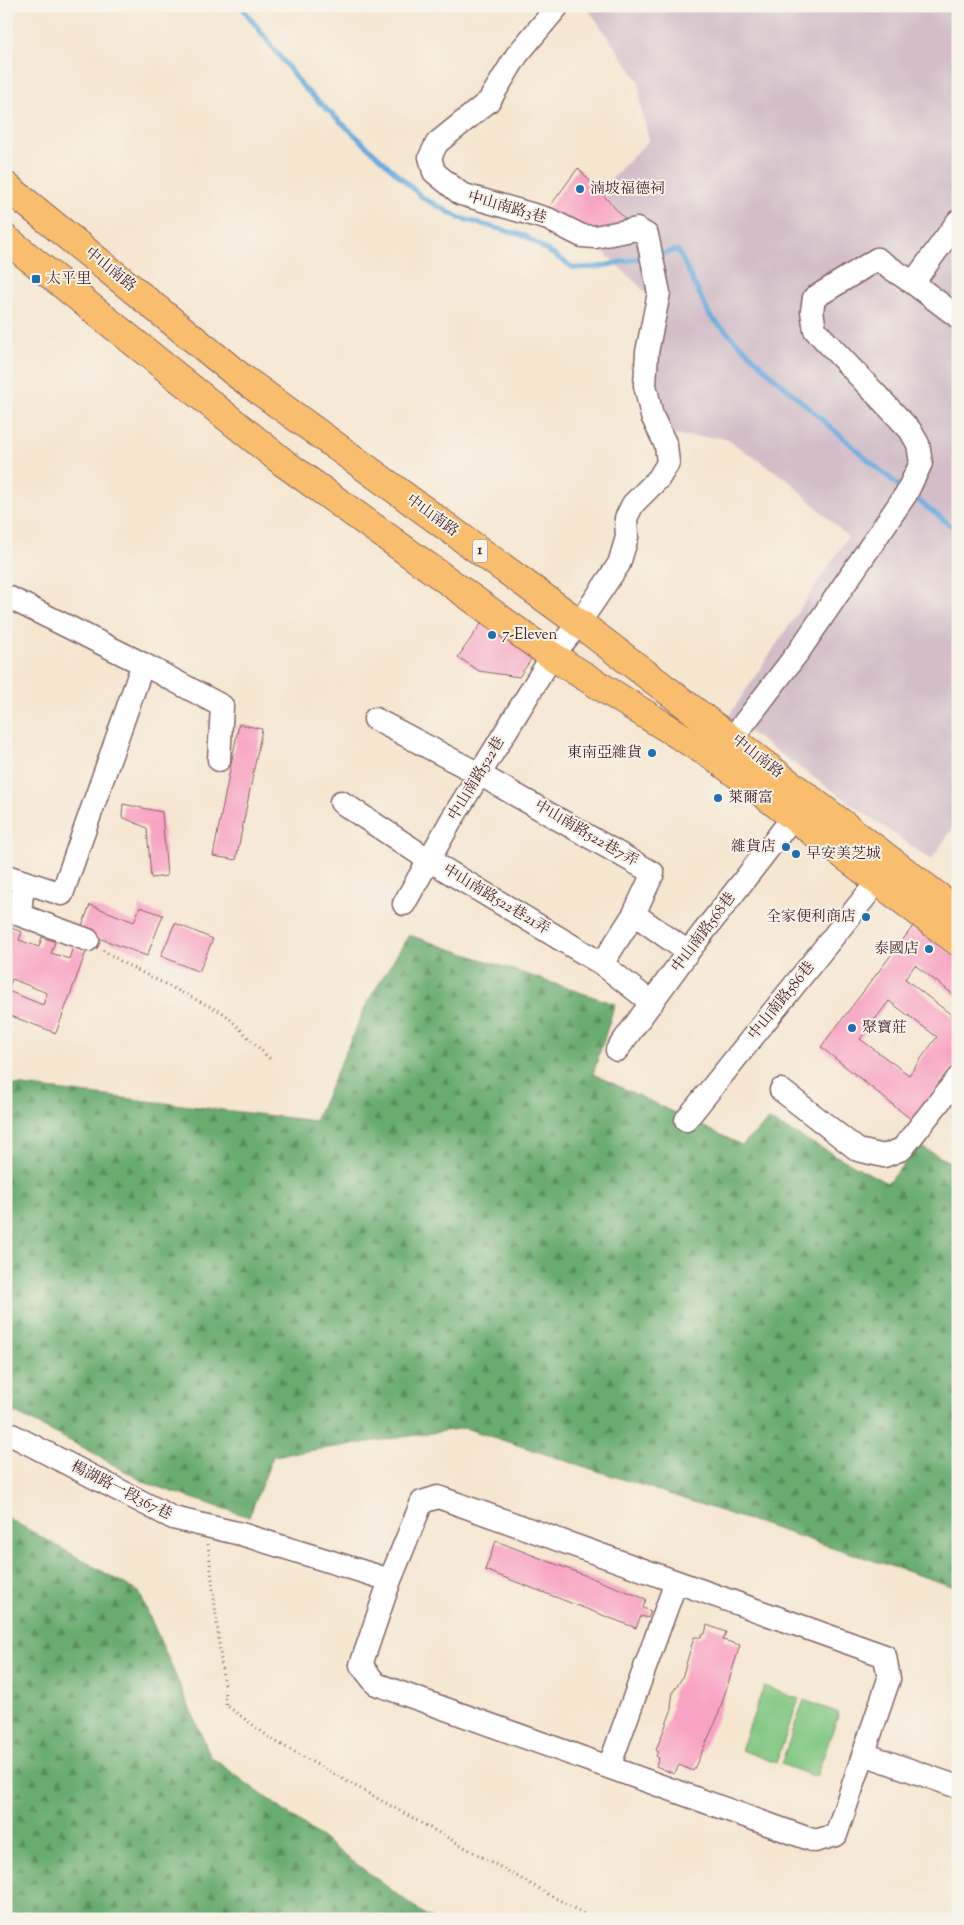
<svg xmlns="http://www.w3.org/2000/svg" width="964" height="1925" viewBox="0 0 964 1925" font-family="'Sorts Mill Goudy','Noto Serif TC',serif">
	<defs>
		<pattern id="forest-firs" width="22" height="20" patternUnits="userSpaceOnUse" patternTransform="scale(1.25)"><rect width="22" height="20" fill="#68ac70"/><path d="M5 1l3.5 6h-7zM16 11l3.5 6h-7z" fill="#588b5c"/></pattern>
	</defs>
	<rect width="100%" height="100%" fill="#f7f3e8"/>
	<filter id="ink" filterUnits="userSpaceOnUse"><feTurbulence type="fractalNoise" baseFrequency=".02" numOctaves="2"/><feDisplacementMap in="SourceGraphic" scale="10" xChannelSelector="R" yChannelSelector="G"/><feConvolveMatrix kernelMatrix="1 2 1 2 8 2 1 2 1" color-interpolation-filters="sRGB"/></filter>
	<filter id="wash" filterUnits="userSpaceOnUse"><feTurbulence type="fractalNoise" baseFrequency=".0096" numOctaves="4" result="noise"/><feDisplacementMap in="SourceGraphic" scale="20" xChannelSelector="R" yChannelSelector="G"/><feGaussianBlur stdDeviation="1.12" result="paint"/><feColorMatrix in="noise" values="0 0 0 0 0 0 0 0 0 0 0 0 0 0 0 0 0 1.4 0 .05"/><feComposite in="paint" operator="in"/></filter>
	<g filter="url(#wash)">
		<rect width="100%" height="100%" fill="#f5e6d0"/>
		<path fill="#d2bdc8" d="M586 6H958V821L931 860 728 717 848 537 787 479 725 438 665 435 653 379 657 303 584 233V207L649 140 641 108 639 81Z"/>
		<path fill="#80c782" stroke="#657356" d="M764 1686 799 1699 776 1763 741 1750Z
			M804 1700 839 1713 816 1777 781 1764Z"/>
		<path fill="url(#forest-firs)" stroke="#59664e" d="M409 935 615 1004 593 1074 742 1145 769 1120 887 1183 920 1146 958 1167V1588L465 1428 273 1456 249 1517 146 1483 80 1446 6 1408V1084L315 1121 368 1001Z
			M6 1517 139 1592 211 1757 431 1919H6Z"/>
		<g fill="none" stroke-linecap="round" stroke-linejoin="round">
			<path stroke="#69acde" stroke-width="5" d="M241 6 304 88 423 198 460 218 525 236 574 268 598 267 645 257
				M656 255 678 250 710 316 774 377 876 467 902 488
				M911 495 958 531"/>
		</g>
		<g id="blocks">
			<path fill="#f8a3c3" fill-rule="evenodd" d="M578 168 627 221 584 233 548 209Z
				M485 618 536 652 519 677 479 671 458 657Z
				M239 724 262 729 236 860 213 856Z
				M123 804 162 812 167 876 151 878 147 828 122 817Z
				M90 905 134 922 140 907 163 915 147 956 80 931Z
				M175 923 213 939 199 972 161 956Z
				M914 925 958 959V998L915 965 905 979 958 1020V1061L913 1121 821 1047ZM889 1001 937 1037 909 1075 860 1039Z
				M6 926 22 932 19 940 39 947 42 937 55 942 51 953 69 959 73 947 86 952 56 1033 6 1014ZM12 979 47 993 43 1005 8 991Z
				M496 1541 646 1599 643 1608 651 1611 648 1618 641 1616 636 1628 485 1570Z
				M707 1625 726 1632 723 1640 740 1645 717 1719 693 1771 679 1765 674 1774 656 1766 659 1758 656 1756 658 1751 656 1750 672 1709 671 1705 673 1692 682 1678 694 1637H701L702 1634H705Z"/>
		</g>
	</g>
	<g filter="url(#ink)">
		<use href="#blocks" fill-opacity="0" stroke="#866565" stroke-width="1"/>
		<g fill="none" stroke-linecap="round" stroke-linejoin="round">
			<g stroke="#866565" stroke-width="25">
				<path id="minor" d="M913 283 958 221
					M6 596 143 664
					M722 752 799 651 906 494 921 463 918 444 910 430 815 330 812 311 814 298 877 259 913 283 958 317
					M341 802 429 860 602 964 634 914 653 873 479 774 375 719
					M6 876 62 894 143 664 222 706 219 760
					M23 882 20 915 88 940
					M404 904 452 819 552 656 579 623 619 564 627 537 626 518 633 504 659 478 668 463 666 445 652 416 645 385 647 352 659 293 647 235 637 229 595 237 582 236 548 219 461 194 434 172 430 157 437 143 489 101 517 55 558 6
					M634 914 688 952
					M602 964 652 1003
					M617 1050 688 952 793 817
					M781 1090 858 1150 884 1156 902 1149 958 1078
					M686 1120 878 881
					M6 1432 173 1518 241 1534 390 1580 361 1665 376 1684 815 1841 836 1835 889 1679 885 1656 438 1497 422 1502 390 1580
					M864 1754 958 1787
					M609 1767 676 1582"/>
			</g>
			<g stroke="#866565" stroke-width="30">
				<path id="major" d="M6 186 238 375 579 623 958 912
					M6 239 284 463 552 656 717 759 958 942"/>
			</g>
			<path stroke="#866565" stroke-width="3" stroke-dasharray="1 4" stroke-linecap="butt" d="M103 950 125 964 225 1014 270 1059
				M208 1544 226 1705 273 1740 593 1919"/>
			<use href="#minor" stroke="#fff" stroke-width="22"/>
			<use href="#major" stroke="#f9be6d" stroke-width="28"/>
		</g>
	</g>
	<g fill="#1f6fb2" stroke="#f7f3e8" stroke-width="2">
		<circle cx="580" cy="189" r="5"/>
		<rect x="31" y="274" width="10" height="10" rx="2.5"/>
		<circle cx="492" cy="635" r="5"/>
		<circle cx="652" cy="753" r="5"/>
		<circle cx="718" cy="798" r="5"/>
		<circle cx="786" cy="847" r="5"/>
		<circle cx="796" cy="854" r="5"/>
		<circle cx="866" cy="917" r="5"/>
		<circle cx="929" cy="949" r="5"/>
		<circle cx="852" cy="1028" r="5"/>
	</g>
	<g text-anchor="middle" dominant-baseline="central" stroke-width="4" stroke-linejoin="round" paint-order="stroke">
		<rect fill="#f7f3e8" stroke="#7e5f64" stroke-width="1" x="472.5" y="539.5" width="15" height="23" rx="4"/>
		<g font-size="14" font-weight="bold" fill="#4a1f2b">
			<text x="480" y="551">1</text>
		</g>
		<g font-size="15" fill="#4a1f2b" stroke="#f7f3e8" text-anchor="start">
			<text x="590" y="189">湳坡福德祠</text>
			<text x="46" y="279">太平里</text>
			<text x="502" y="635">7-Eleven</text>
			<text x="642" y="753" text-anchor="end">東南亞雜貨</text>
			<text x="728" y="798">萊爾富</text>
			<text x="776" y="847" text-anchor="end">雜貨店</text>
			<text x="806" y="854">早安美芝城</text>
			<text x="856" y="917" text-anchor="end">全家便利商店</text>
			<text x="919" y="949" text-anchor="end">泰國店</text>
			<text x="862" y="1028">聚寶莊</text>
		</g>
		<g font-size="15" fill="#4a1f2b" stroke="#f7f3e8">
			<text transform="translate(507 208) rotate(16)">中山南路3巷</text>
			<text transform="translate(110 270) rotate(39)">中山南路</text>
			<text transform="translate(432 516) rotate(36)">中山南路</text>
			<text transform="translate(757 757) rotate(38)">中山南路</text>
			<text transform="translate(477 779) rotate(-59)">中山南路522巷</text>
			<text transform="translate(586 834) rotate(30)">中山南路522巷7弄</text>
			<text transform="translate(496 900) rotate(31)">中山南路522巷21弄</text>
			<text transform="translate(704 933) rotate(-53)">中山南路568巷</text>
			<text transform="translate(782 1001) rotate(-51)">中山南路586巷</text>
			<text transform="translate(121 1491) rotate(27)">楊湖路一段367巷</text>
		</g>
	</g>
	<rect width="964" height="1925" fill="none" stroke="#f7f3e8" stroke-width="25"/>
</svg>
